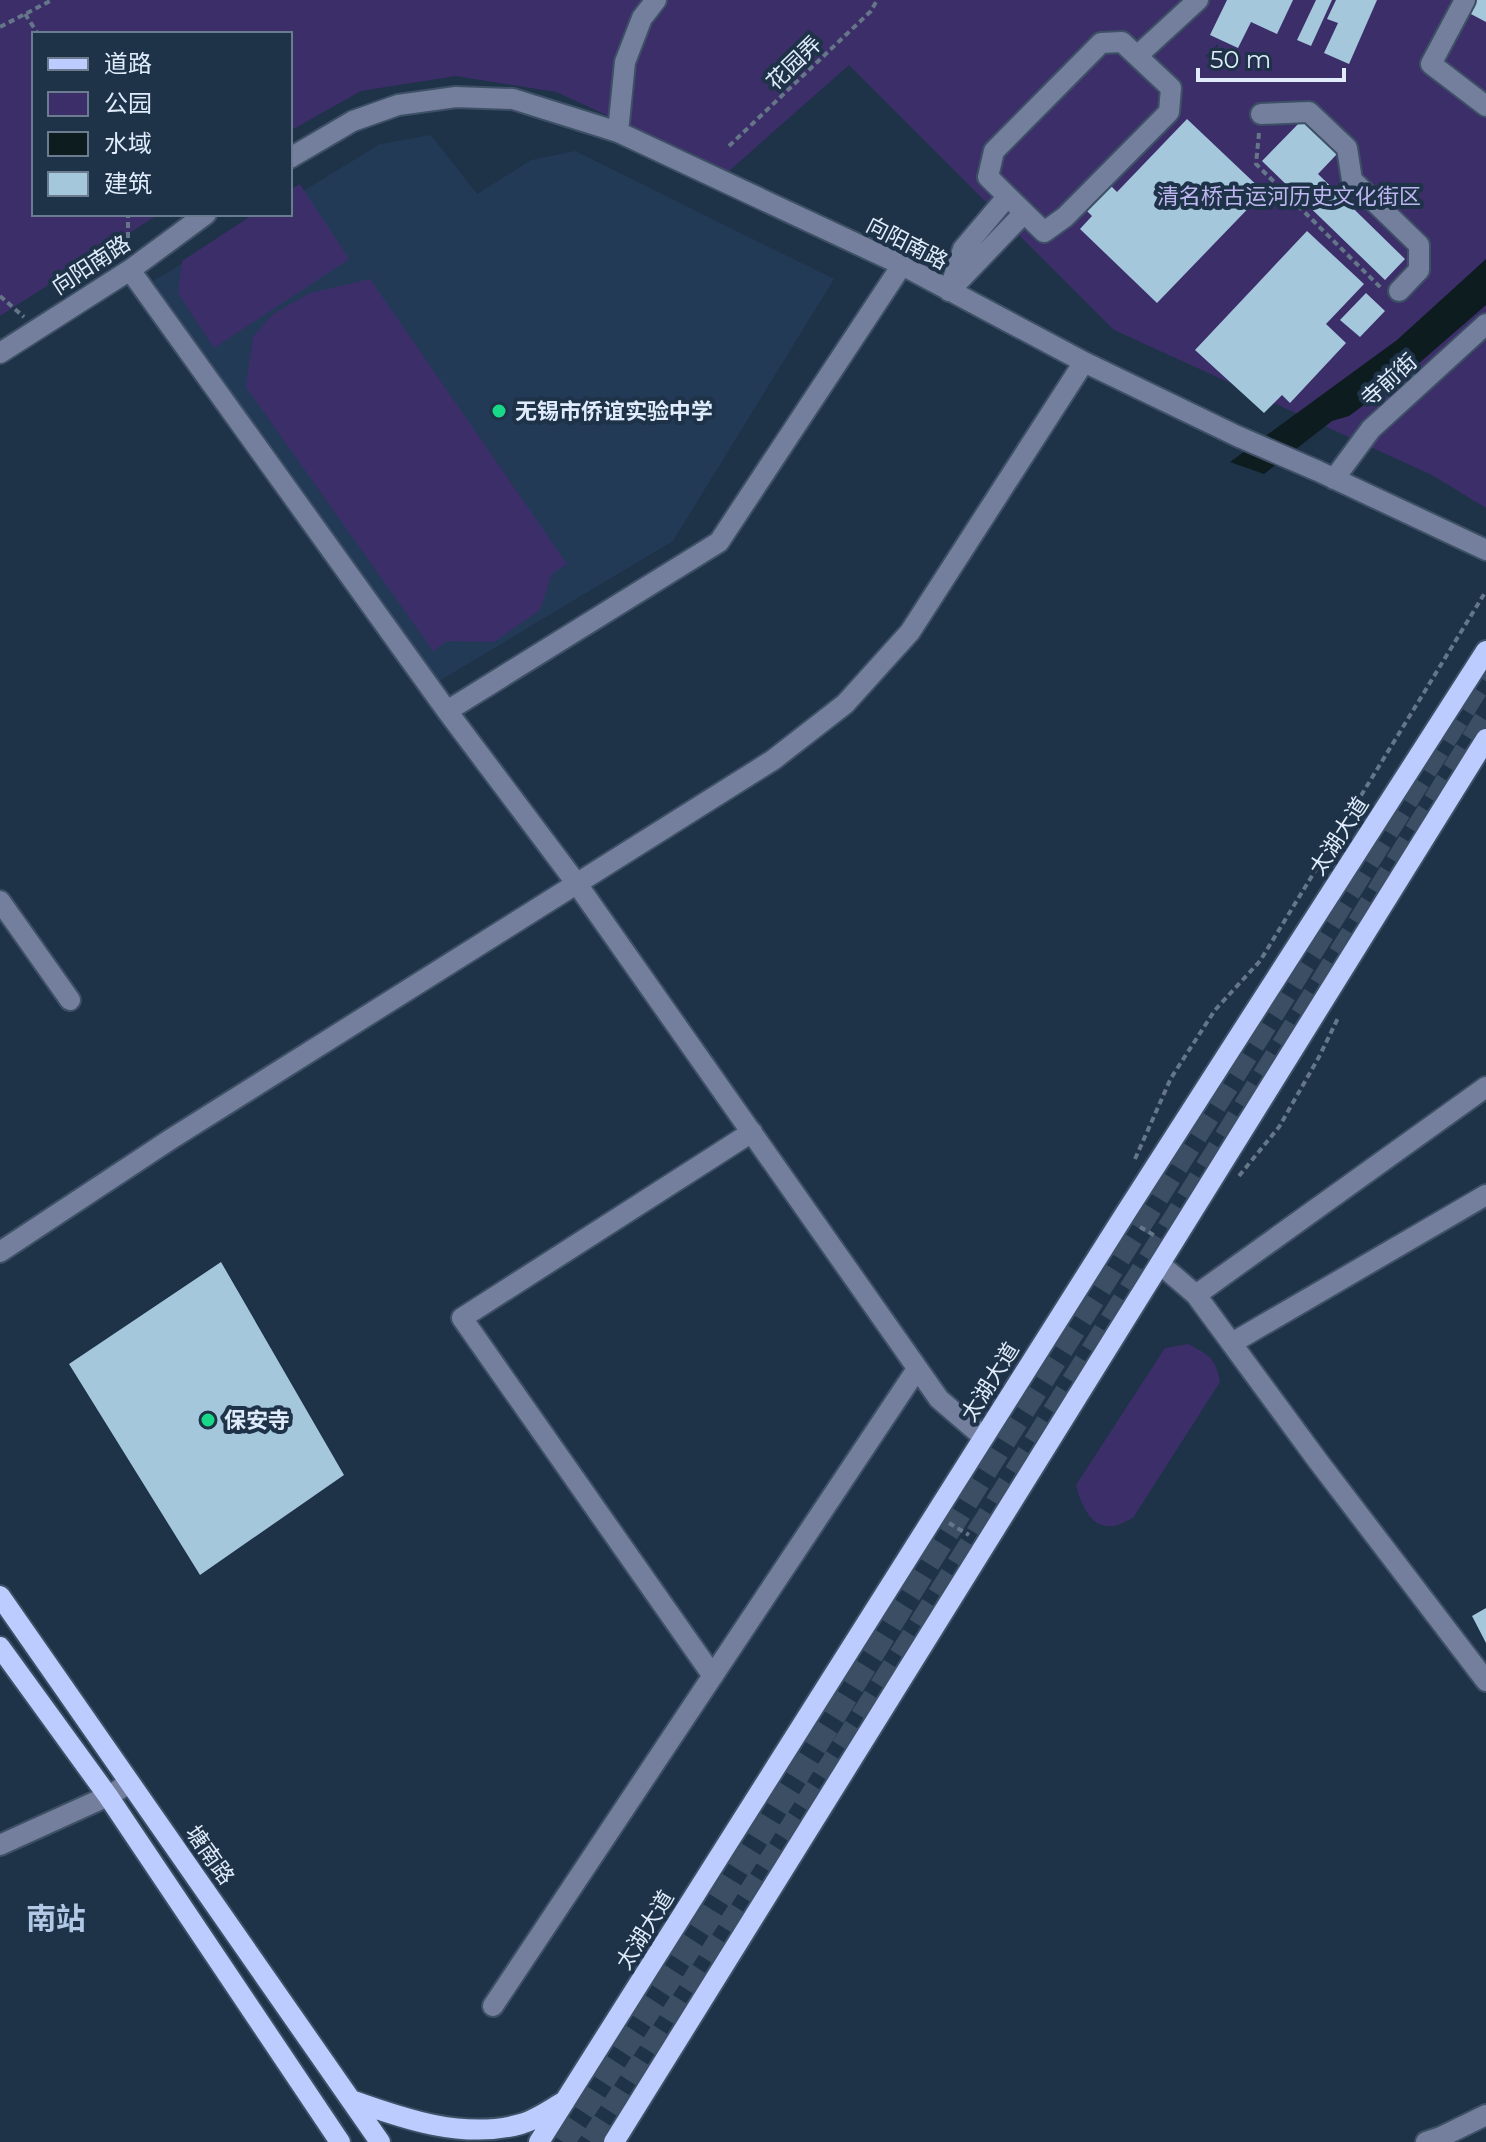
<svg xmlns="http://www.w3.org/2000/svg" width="1486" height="2142" viewBox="0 0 1486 2142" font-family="Montserrat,'Noto Sans SC',sans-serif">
	<rect width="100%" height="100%" fill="#1e3248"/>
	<path fill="#223a56" d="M431 135 477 194 531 160 575 151 834 279 673 541 436 683 153 281 265 214H290V199L380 144Z"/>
	<path fill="#3c2f69" d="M0 0H1486V508L1432 475 1114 330 849 65 729 171 556 92 456 76 361 91 290 131V34H34V214H159L0 316Z
		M300 184 349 259 214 348 178 293 182 261 254 214H290V190Z
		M370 279 567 564 552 574 540 610 494 642 447 641 433 651 246 387 253 337 273 314 310 293Z
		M1188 1344C1209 1355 1216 1358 1220 1382L1133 1518C1128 1520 1120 1525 1114 1526 1090 1529 1081 1504 1076 1485L1165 1348Z"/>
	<path fill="#0d1c1f" d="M1486 259V305L1410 371 1349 416 1332 421 1264 474 1230 462 1397 340Z"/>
	<path fill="#a4c7dc" d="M1227 0H1293L1277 34 1251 22 1238 48 1210 35Z
		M1316 0H1332L1311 46 1297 40Z
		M1336 0H1377L1349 64 1324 53 1338 23 1327 19Z
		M1476 0H1486V22L1469 13Z
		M1187 119 1264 192 1157 303 1080 229 1092 216 1085 209 1109 184 1117 192Z
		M1302 120 1337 154 1318 174 1405 259 1385 280 1262 161Z
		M1307 231 1364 284 1326 324 1346 343 1290 403 1282 395 1264 413 1195 350Z
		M1366 293 1385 311 1360 337 1340 320Z
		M221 1262 344 1475 200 1575 69 1364Z
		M1486 1608V1643L1472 1616Z"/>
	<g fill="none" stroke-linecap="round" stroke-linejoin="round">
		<path stroke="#3b4e63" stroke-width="24" stroke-dasharray="24 12" stroke-linecap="butt" d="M563 2142 710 1916 1000 1447 1486 673
			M591 2142C894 1671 1191 1195 1486 719"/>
		<g stroke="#3d5065" stroke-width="24">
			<path id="minor" d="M1465 0 1431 64 1486 106
				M1122 42 1171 88 1169 112 1065 217 1044 232 988 177 994 151 1101 43Z
				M1137 56 1198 0
				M1261 114 1309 112 1347 148 1352 180 1419 245V270L1399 291
				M618 132 625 62 642 18 656 0
				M290 158 353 121 398 105 456 97 513 99 618 132 902 265 1084 362 1237 436 1318 471 1486 550
				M130 270 447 711 577 884 939 1399 975 1430 985 1435
				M955 285 1024 213
				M949 291 963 249 1007 197
				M0 353 130 270 206 214
				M1334 479 1371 429 1486 324
				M447 711 719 542 902 265
				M0 901 70 1000
				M0 1252 171 1139 773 760 845 704 910 632 1084 362
				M1160 1264 1196 1295 1318 1461 1486 1681
				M1196 1295 1486 1087
				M1232 1343 1486 1195
				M713 1676 462 1318 752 1132
				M0 1845 108 1796 130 1783
				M493 2006 917 1369
				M1426 2142 1441 2137 1486 2115"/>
		</g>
		<g stroke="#3d5065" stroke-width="24">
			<path id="major" d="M0 1596 380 2142
				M0 1647 108 1796 340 2142
				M351 2100C404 2119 464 2140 521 2124 536 2120 551 2109 565 2101
				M539 2142 1123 1217 1486 651
				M614 2142 1486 739"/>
		</g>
		<path stroke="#657689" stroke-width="4" stroke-dasharray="6 4" stroke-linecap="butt" d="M25 14 38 34
			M0 27 52 0
			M1259 133 1256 164 1381 288
			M729 146 871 11 877 0
			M128 248V214
			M0 296 24 317
			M1135 1159 1171 1078 1215 1010 1260 961 1486 591
			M1239 1176 1279 1127 1319 1057 1338 1018
			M1140 1227 1157 1237
			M949 1523 969 1535"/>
		<use href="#minor" stroke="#747e9d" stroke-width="20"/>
		<use href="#major" stroke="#bcccff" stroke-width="20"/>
	</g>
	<g fill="#19d989" stroke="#1e3248" stroke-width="3">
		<circle cx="499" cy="411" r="8"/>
		<circle cx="208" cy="1420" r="8"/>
	</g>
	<g text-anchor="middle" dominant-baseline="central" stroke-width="8" stroke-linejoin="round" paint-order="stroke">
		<g font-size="22" fill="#e0ecfb" stroke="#1e3248">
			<text transform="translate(794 63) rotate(-44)">花园弄</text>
			<text transform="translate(907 243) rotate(27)">向阳南路</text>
			<text transform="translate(91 265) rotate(-33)">向阳南路</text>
			<text transform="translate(1389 380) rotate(-42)">寺前街</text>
			<text transform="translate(1339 836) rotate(-57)">太湖大道</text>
			<text transform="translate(990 1382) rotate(-58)">太湖大道</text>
			<text transform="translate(210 1855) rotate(55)">塘南路</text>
			<text transform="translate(645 1930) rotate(-58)">太湖大道</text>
		</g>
		<g font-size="22" fill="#beb6f1" stroke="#1e3248">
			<text x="1289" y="196">清名桥古运河历史文化街区</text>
		</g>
		<g font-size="22" font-weight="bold" fill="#e0ecfb" stroke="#1e3248" text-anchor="start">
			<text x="515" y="411">无锡市侨谊实验中学</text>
			<text x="224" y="1420">保安寺</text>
		</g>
		<g font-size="30" font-weight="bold" fill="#b1c9e5" stroke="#1e3248">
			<text x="56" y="1918">南站</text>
		</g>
	</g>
	<rect x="32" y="32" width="260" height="184" fill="#1e3248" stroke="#6c7c90" stroke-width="2"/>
	<rect x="48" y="58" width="40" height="12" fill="#bcccff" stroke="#6c7c90" stroke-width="2"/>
	<text x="104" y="72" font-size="24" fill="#e0ecfb">道路</text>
	<rect x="48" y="92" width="40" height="24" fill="#3c2f69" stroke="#6c7c90" stroke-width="2"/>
	<text x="104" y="112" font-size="24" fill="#e0ecfb">公园</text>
	<rect x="48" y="132" width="40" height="24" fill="#0d1c1f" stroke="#6c7c90" stroke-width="2"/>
	<text x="104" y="152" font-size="24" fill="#e0ecfb">水域</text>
	<rect x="48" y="172" width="40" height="24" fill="#a4c7dc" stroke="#6c7c90" stroke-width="2"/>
	<text x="104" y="192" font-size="24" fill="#e0ecfb">建筑</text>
	<path d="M1198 68v12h146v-12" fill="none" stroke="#e0ecfb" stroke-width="4"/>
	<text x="1210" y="68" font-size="24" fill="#e0ecfb" stroke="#1e3248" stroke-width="6" paint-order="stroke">50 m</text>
</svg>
